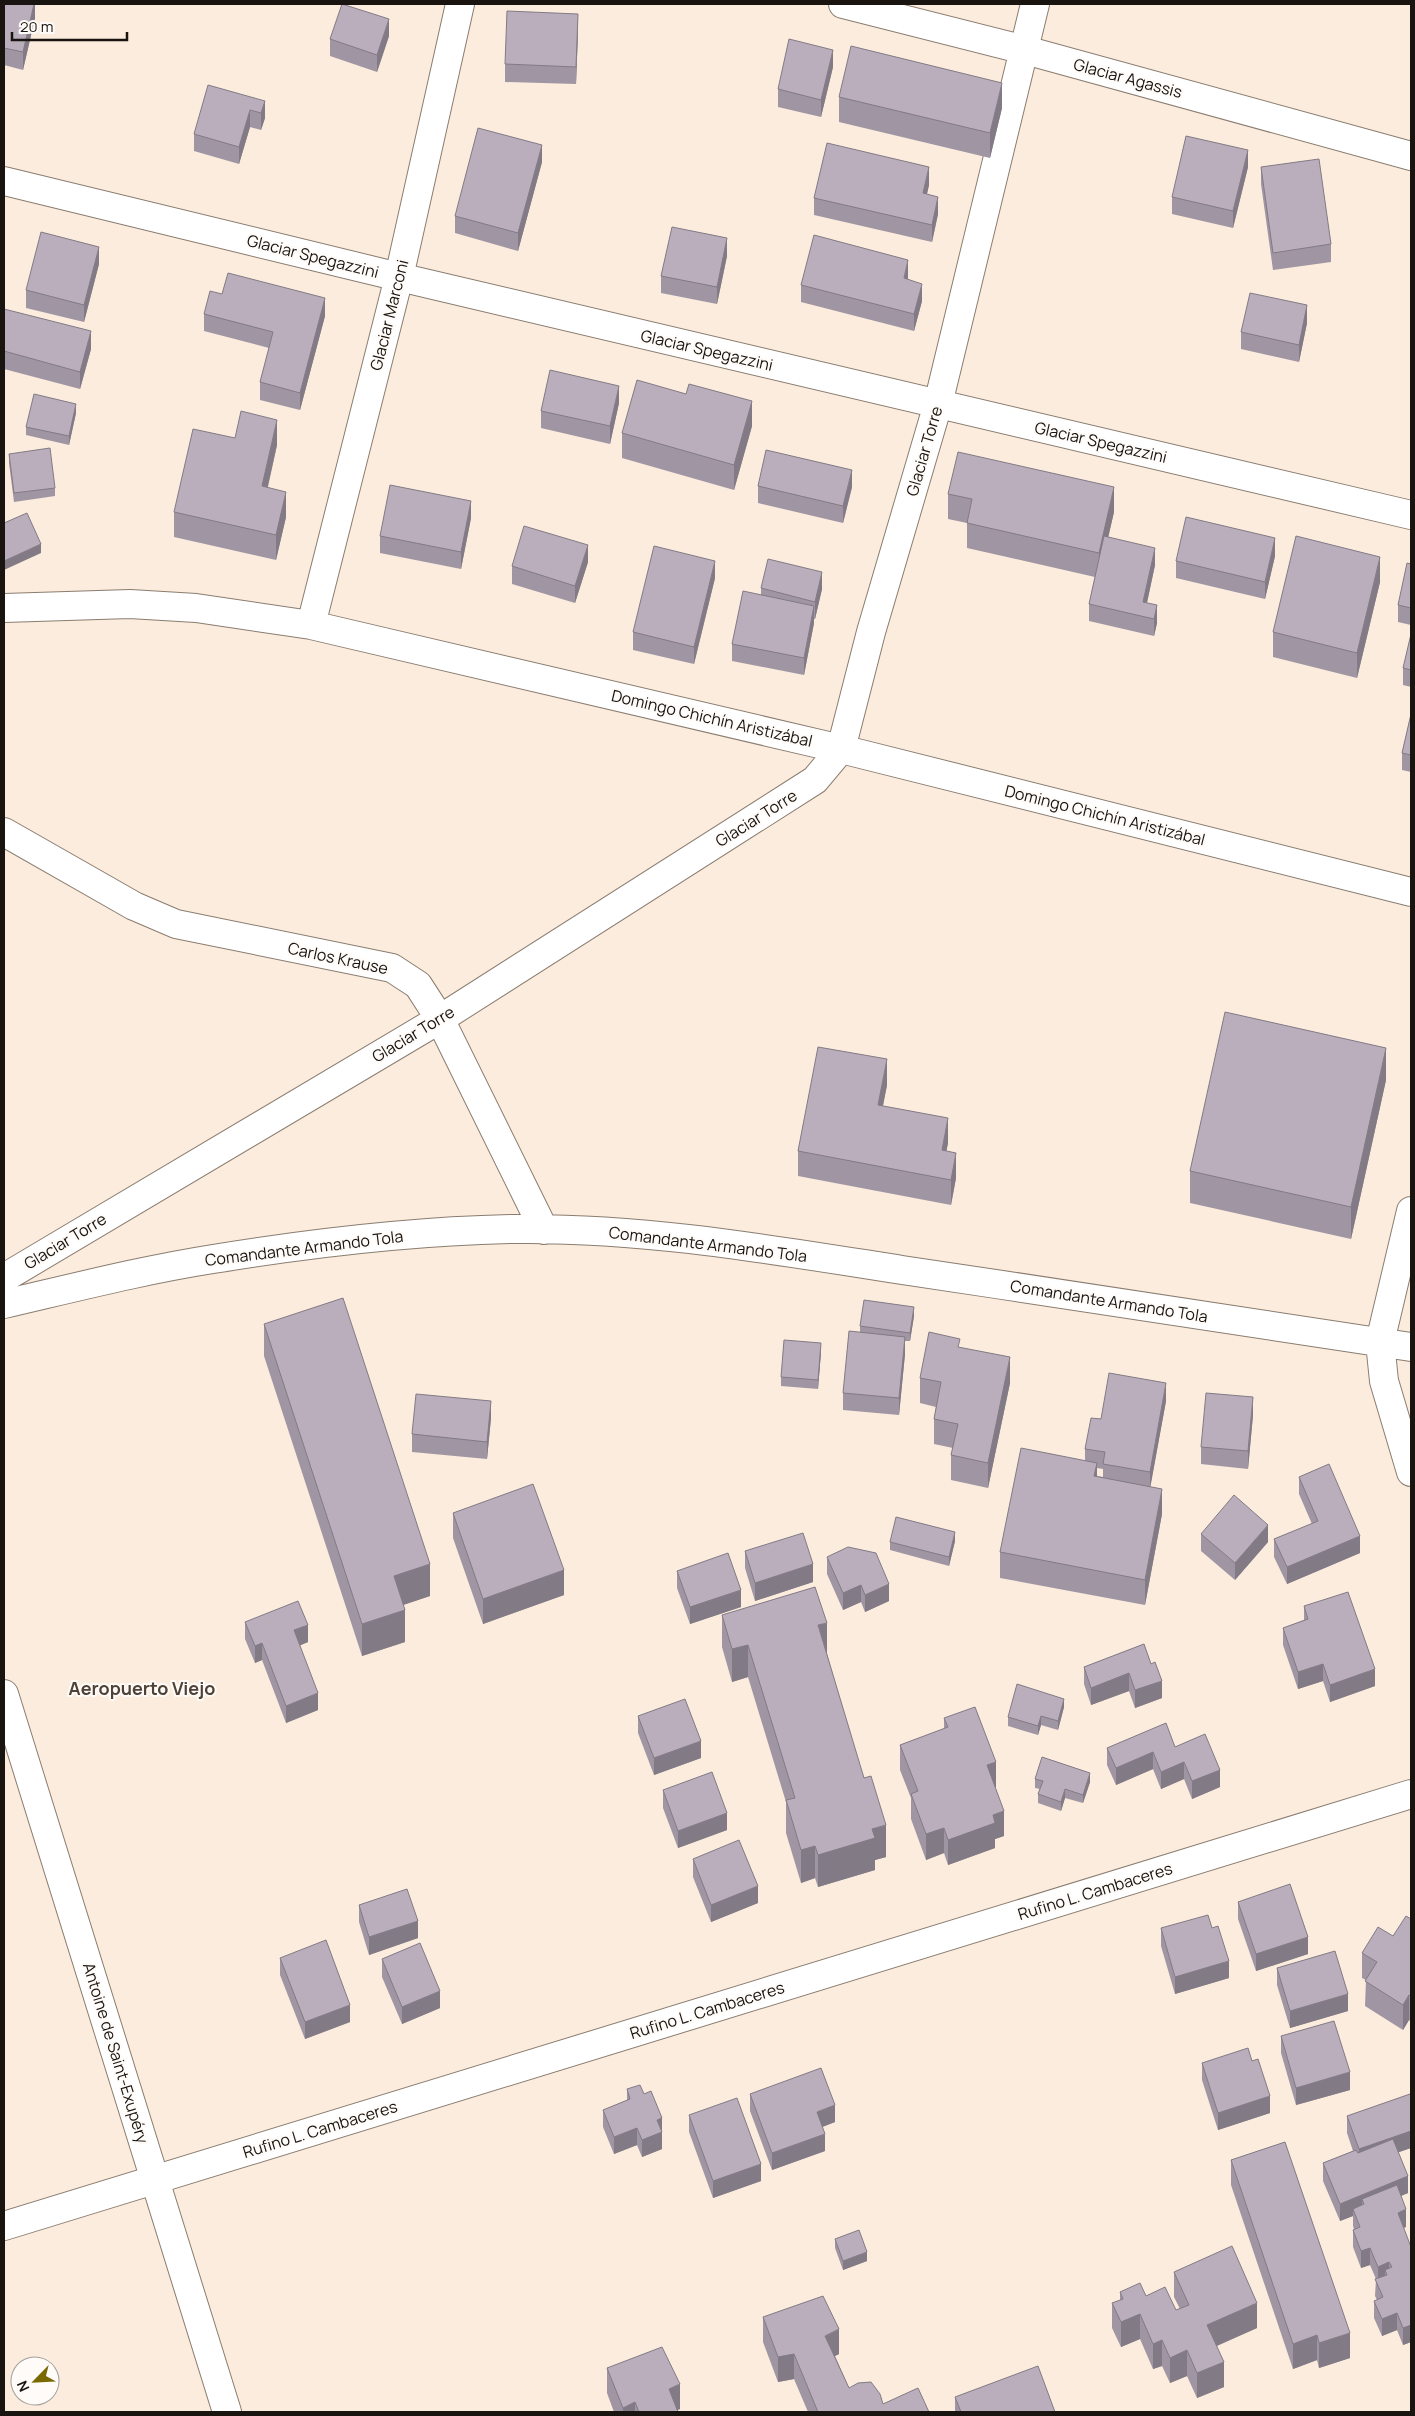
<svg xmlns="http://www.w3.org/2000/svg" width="1415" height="2416" viewBox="0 0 1415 2416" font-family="Manrope,sans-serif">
	<rect width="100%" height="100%" fill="#fbecdd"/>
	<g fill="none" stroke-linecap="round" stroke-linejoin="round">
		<g stroke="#8a7d70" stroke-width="30">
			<path id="minor" d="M843 4 1025 50 1411 156
				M4 181 399 277 1411 515
				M4 608 130 604 196 608 311 625 841 749 1411 892
				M311 625 399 277 460 4
				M4 832 134 906 176 924 392 968 418 985 440 1019 544 1230
				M1411 1211 1380 1342 1384 1381 1411 1472
				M4 1278 440 1019 815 780 841 749 871 632 938 404 1035 4
				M4 1304C73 1288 143 1270 213 1259 312 1243 412 1231 512 1229 643 1227 774 1250 902 1270 1072 1295 1242 1322 1411 1347
				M4 1694 227 2412
				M4 2226 1411 1794"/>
		</g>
		<use href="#minor" stroke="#fff" stroke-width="28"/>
	</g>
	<path fill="#a096a3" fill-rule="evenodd" d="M4 4H35V18L23 70 4 65Z
		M578 31 576 84 505 82V64Z
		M389 36 377 72 330 56V39Z
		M833 67 821 117 778 107V89Z
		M839 97 1002 108 990 158 839 122Z
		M265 101V118L261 130 250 127 239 164 194 151V134Z
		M542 162 518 251 455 233V216Z
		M1248 167 1233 228 1172 214V197Z
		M1261 167 1331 244V262L1273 270 1261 184Z
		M929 185 927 194 938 214 932 242 814 215V198Z
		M727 256 717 304 661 293V276Z
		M99 264 84 322 26 308V290Z
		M908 277V280L922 301 914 331 801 302V285Z
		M222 294 325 316 300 410 260 400V382L269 348 204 331V314Z
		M4 309 91 349 80 389 4 369Z
		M1307 323 1299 362 1241 349V332Z
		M619 403 610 444 541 428V411Z
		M76 413 69 445 26 435V427Z
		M752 426 734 490 622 458V433Z
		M235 438 277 445 268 487 286 517 276 560 174 537V512Z
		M9 454 55 488V496L14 502 9 463Z
		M758 486 852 487 843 523 758 503Z
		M948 494 1114 512 1108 537 1155 565 1147 603 1157 623 1154 636 1089 621V604L1095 577 967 548V523L948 519Z
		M471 518 461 569 380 553V536Z
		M1275 556 1265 599 1176 578V561Z
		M588 562 575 603 512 584V566Z
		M1411 564V625L1398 622V605Z
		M715 578 694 664 633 650V632Z
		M1380 582 1357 678 1273 657V632Z
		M761 588 822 589 815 619H814V623L804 675 732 661V644L761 595Z
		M1411 635V687L1403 685V668Z
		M1411 714V772L1402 770V753Z
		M1386 1080 1351 1239 1190 1203V1171Z
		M887 1085 883 1106 948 1143 946 1151 956 1178 951 1205 798 1176V1151Z
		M914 1316 910 1341H905V1354L899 1415 843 1410V1393L860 1332V1326Z
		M264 1324 430 1596 403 1605 405 1642 362 1656 264 1356Z
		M960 1348 1010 1383 988 1488 951 1480V1455L953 1448 934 1444V1419L936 1407 920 1403V1378Z
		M821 1352 818 1389 781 1386V1377Z
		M1166 1401 1150 1487 1162 1514 1145 1605 1000 1578V1552L1085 1461V1449L1101 1419ZM1097 1468 1103 1469V1477L1097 1476Z
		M1253 1415 1248 1469 1201 1464V1447Z
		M491 1418 487 1459 412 1452V1434Z
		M1299 1477 1360 1553 1287 1584 1274 1557V1539L1312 1524 1299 1494Z
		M453 1513 564 1595 483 1624 453 1538Z
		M1201 1534 1268 1542 1235 1580 1201 1551Z
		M955 1541 949 1566 890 1550V1542Z
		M745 1551 813 1582 755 1601 745 1568Z
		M827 1557 889 1601 865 1612 861 1602 843 1610 827 1574Z
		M677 1571 741 1607 690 1624 677 1588Z
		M1304 1606 1375 1686 1330 1702 1323 1681 1298 1689 1283 1645V1628L1304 1620Z
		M722 1615 827 1654 886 1857 875 1860V1870L818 1887 815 1878 801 1883 786 1833V1802L748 1677 732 1682 722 1647Z
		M245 1622 308 1642 300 1645 318 1710 286 1723 262 1660 255 1663 245 1639Z
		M1144 1644 1162 1698 1135 1708 1129 1691 1091 1705 1084 1684V1667Z
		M1064 1707 1058 1730 1041 1725 1038 1735 1008 1726V1717Z
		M638 1716 701 1758 654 1775 638 1733Z
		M944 1718 996 1787H995L1004 1836 995 1839V1848L948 1865 944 1853 926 1860 911 1819V1798L900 1770V1745L944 1729Z
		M1175 1747 1220 1787 1192 1799 1184 1779 1161 1789 1153 1769 1116 1785 1107 1765V1748Z
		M1035 1779 1090 1782 1083 1803 1065 1798 1061 1811 1038 1803V1794L1040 1789 1035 1788Z
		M663 1790 727 1830 678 1848 663 1808Z
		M693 1859 758 1903 711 1922 693 1877Z
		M1238 1902 1308 1954 1256 1971 1238 1919Z
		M359 1905 418 1938 369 1955 359 1922Z
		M1411 1919V2038L1410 2037V2021L1409 2020 1403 2030 1365 2006 1366 1980 1362 1978V1953L1393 1936Z
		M1161 1928H1212L1229 1978 1175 1994 1161 1946Z
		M280 1958 350 2022 305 2039 280 1975Z
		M382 1959 440 2008 402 2024 382 1977Z
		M1277 1968 1348 2011 1290 2028 1277 1985Z
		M1281 2036 1350 2090 1296 2105 1281 2053Z
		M1252 2061 1270 2113 1218 2130 1202 2080V2063Z
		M627 2089 644 2094 662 2118V2149L642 2157 637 2145 614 2154 603 2127V2110L627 2100Z
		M750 2094 835 2122 822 2127 825 2151 772 2170 750 2111Z
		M1411 2097V2148L1398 2152 1408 2193 1401 2196 1406 2227 1403 2228 1411 2247V2342L1403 2345 1397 2330 1382 2336 1374 2318V2301L1377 2300 1375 2296 1376 2279 1370 2265 1361 2268 1353 2247V2230L1354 2229 1353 2226V2216L1340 2221 1323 2181V2163L1353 2151 1347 2133V2116Z
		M689 2115 761 2181 713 2198 689 2132Z
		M1231 2160 1350 2358 1319 2368 1317 2360 1293 2369 1231 2185Z
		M835 2239 867 2261 843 2270 835 2248Z
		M1174 2272 1257 2328 1217 2346 1224 2387 1197 2398 1187 2376 1170 2383 1162 2366 1153 2369 1140 2339 1121 2347 1112 2328V2303L1120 2300V2292L1146 2296 1176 2310 1180 2309 1174 2297Z
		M763 2317 839 2354 835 2356 849 2388 883 2404 929 2412H808L794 2379 778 2382 763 2342Z
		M607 2368 680 2409 677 2410 678 2412H614L607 2393Z
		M955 2397 1055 2412H955Z"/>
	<path fill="#827a84" d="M34 4H35V18L23 70V52Z
		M578 14V31L576 84V67Z
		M389 19V36L377 72V55Z
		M833 50V67L821 117V100Z
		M1002 83V108L990 158V133Z
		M265 101V118L261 130V113Z
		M250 110V127L239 164V147Z
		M542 145V162L518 251V233Z
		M1248 150V167L1233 228V211Z
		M929 167V185L923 210V193Z
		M938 197V214L932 242V225Z
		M727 238V256L717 304V287Z
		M99 247V264L84 322V305Z
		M908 260V277L904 296V278Z
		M922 284V301L914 331V314Z
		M325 298V316L300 410V393Z
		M1307 305V323L1299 362V345Z
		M91 331V349L80 389V372Z
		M619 386V403L610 444V426Z
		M752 401V426L734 490V465Z
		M76 404V413L69 445V436Z
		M277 420V445L262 511V486Z
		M852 470V487L843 523V506Z
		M1114 487V512L1099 578V553Z
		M286 492V517L276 560V535Z
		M471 501V518L461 569V552Z
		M1275 538V556L1265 599V582Z
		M41 544V553L4 570V561Z
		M588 545V562L575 603V586Z
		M1155 548V565L1144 616 1143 602Z
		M1380 557V582L1357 678V653Z
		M715 561V578L694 664V647Z
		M822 572V589L815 619V602Z
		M1157 605V623L1154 636V619Z
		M814 606V623L804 675V658Z
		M1386 1048V1080L1351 1239V1207Z
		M887 1059V1085L878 1130V1105Z
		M948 1118V1143L942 1175V1150Z
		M956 1153V1178L951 1205V1180Z
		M914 1307V1316L910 1341V1333Z
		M905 1337V1354L899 1415V1398Z
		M821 1343V1352L818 1389V1380Z
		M1010 1357V1383L988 1488V1463Z
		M1166 1383V1401L1150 1489V1472Z
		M1253 1397V1415L1248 1469V1451Z
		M491 1401V1418L487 1459V1442Z
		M1097 1463V1488L1094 1476Z
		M1162 1489V1514L1145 1605V1580Z
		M1268 1525V1542L1235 1580V1563Z
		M955 1532V1541L949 1566V1557Z
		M1360 1536V1553L1287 1584V1567Z
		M430 1564V1596L394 1608V1576Z
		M813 1564V1582L755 1601V1583Z
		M564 1570V1595L483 1624V1599Z
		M889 1584V1601L865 1612V1595Z
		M861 1585V1602L843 1610V1593Z
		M741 1590V1607L690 1624V1607Z
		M405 1610V1642L362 1656V1624Z
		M827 1623V1655L818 1625Z
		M308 1625V1642L294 1648V1630Z
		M262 1643V1660L255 1663V1646Z
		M748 1645V1677L732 1682V1649Z
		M1323 1664V1681L1298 1689V1672Z
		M1375 1669V1686L1330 1702V1685Z
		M1129 1673V1691L1091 1705V1688Z
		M1162 1681V1698L1135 1708V1690Z
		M318 1693V1710L286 1723V1706Z
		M1064 1699V1707L1058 1730V1721Z
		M1041 1716V1725L1038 1735V1726Z
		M701 1741V1758L654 1775V1758Z
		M1153 1752V1769L1116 1785V1768Z
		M996 1762V1787L987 1790V1765Z
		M1184 1762V1779L1161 1789V1772Z
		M1220 1770V1787L1192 1799V1781Z
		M1090 1773V1782L1083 1803V1795Z
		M1065 1789V1798L1061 1811V1802Z
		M1004 1811V1836L995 1839V1848L948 1865V1840L993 1815Z
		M727 1813V1830L678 1848V1831Z
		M886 1825V1857L875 1860V1870L818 1887V1855L872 1829Z
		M944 1828V1853L926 1860V1834Z
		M815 1846V1878L801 1883V1850Z
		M758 1886V1903L711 1922V1905Z
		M418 1921V1938L369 1955V1937Z
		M1308 1937V1954L1256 1971V1954Z
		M1229 1961V1978L1175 1994V1977Z
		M440 1991V2008L402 2024V2007Z
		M1348 1994V2011L1290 2028V2011Z
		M1409 1995V2020L1403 2030V2005Z
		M350 2005V2022L305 2039V2022Z
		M1350 2072V2090L1296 2105V2088Z
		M1270 2096V2113L1218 2130V2113Z
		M835 2105V2122L817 2129V2112Z
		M662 2118V2149L642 2157V2140L657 2120Z
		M637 2128V2145L614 2154V2137Z
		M1411 2131V2148L1359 2166V2149Z
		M825 2134V2151L772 2170V2153Z
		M761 2164V2181L713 2198V2181Z
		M1408 2176V2193L1364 2211V2204L1362 2199V2212L1353 2209V2216L1340 2221V2204Z
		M1406 2209V2227L1398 2230V2213Z
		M1370 2248V2265L1361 2268V2251Z
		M867 2252V2261L843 2270V2261Z
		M1389 2262V2279L1385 2270V2281L1378 2284V2267Z
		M1257 2303V2328L1207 2350V2325Z
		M1397 2313V2330L1382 2336V2319Z
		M1140 2314V2339L1121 2347V2322Z
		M1411 2325V2342L1403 2345V2328Z
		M839 2329V2354L825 2361V2336Z
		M1350 2333V2358L1319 2368V2343Z
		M1317 2335V2360L1293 2369V2344Z
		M1162 2340V2366L1153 2369V2344Z
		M1187 2350V2376L1170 2383V2358Z
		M794 2354V2379L778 2382V2357Z
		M1224 2362V2387L1197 2398V2373Z
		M680 2384V2409L672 2412 669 2389Z
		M635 2402V2412H623V2408Z"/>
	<path fill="#baaebd" stroke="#827a84" d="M4 4H34L23 52 4 48Z
		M342 4 389 19 377 55 330 39Z
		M507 11 578 14 576 67 505 64Z
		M789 39 833 50 821 100 778 89Z
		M851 46 1002 83 990 133 839 97Z
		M208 85 265 101 261 113 250 110 239 147 194 134Z
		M478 128 542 145 518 233 455 216Z
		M1186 136 1248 150 1233 211 1172 197Z
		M827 143 929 167 923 193 938 197 932 225 814 198Z
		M1319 159 1331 244 1273 253 1261 167Z
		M672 227 727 238 717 287 661 276Z
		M41 232 99 247 84 305 26 290Z
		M814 235 908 260 904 278 922 284 914 314 801 285Z
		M228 273 325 298 300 393 260 382 273 332 204 314 210 291 222 294Z
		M1250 293 1307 305 1299 345 1241 332Z
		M4 309 91 331 80 372 4 351Z
		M550 370 619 386 610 426 541 411Z
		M637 380 686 394 689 384 752 401 734 465 622 433Z
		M34 394 76 404 69 436 26 427Z
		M241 411 277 420 262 486 286 492 276 535 174 512 193 429 235 438Z
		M50 448 55 488 14 493 9 454Z
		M766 450 852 470 843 506 758 486Z
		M958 452 1114 487 1099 553 967 523 972 499 948 494Z
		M390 485 471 501 461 552 380 536Z
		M27 513 41 544 4 561V523Z
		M1186 517 1275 538 1265 582 1176 561Z
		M524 526 588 545 575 586 512 566Z
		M1104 536 1155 548 1143 602 1157 605 1154 619 1089 604Z
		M1296 536 1380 557 1357 653 1273 632Z
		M654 546 715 561 694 647 633 632Z
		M768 559 822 572 815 602 761 588Z
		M1407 563 1411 564V608L1398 605Z
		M743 591 814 606 804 658 732 644Z
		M1411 635V670L1403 668 1411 634Z
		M1411 714V755L1402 753Z
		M1225 1012 1386 1048 1351 1207 1190 1171Z
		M818 1047 887 1059 878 1105 948 1118 942 1150 956 1153 951 1180 798 1151Z
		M343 1298 430 1564 394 1576 405 1610 362 1624 264 1324Z
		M864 1300 914 1307 910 1333 860 1326Z
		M849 1331 905 1337 899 1398 843 1393Z
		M929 1332 960 1339 958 1347 1010 1357 988 1463 951 1455 958 1424 934 1419 941 1382 920 1378Z
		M784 1340 821 1343 818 1380 781 1377Z
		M1109 1373 1166 1383 1150 1472 1103 1464 1105 1452 1085 1449 1091 1418 1101 1419Z
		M1206 1393 1253 1397 1248 1451 1201 1447Z
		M416 1394 491 1401 487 1442 412 1434Z
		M1021 1448 1097 1463 1094 1476 1162 1489 1145 1580 1000 1552Z
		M1329 1464 1360 1536 1287 1567 1274 1539 1318 1521 1299 1477Z
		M533 1484 564 1570 483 1599 453 1513Z
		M1234 1495 1268 1525 1235 1563 1201 1534Z
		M896 1517 955 1532 949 1557 890 1542Z
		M803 1533 813 1564 755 1583 745 1551Z
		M848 1547 876 1553 889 1584 865 1595 861 1585 843 1593 827 1557Z
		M728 1553 741 1590 690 1607 677 1571Z
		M815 1587 827 1623 818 1625 864 1778 871 1776 886 1825 872 1829 875 1838 818 1855 815 1846 801 1850 786 1800 795 1798 748 1645 732 1649 722 1615Z
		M1348 1592 1375 1669 1330 1685 1323 1664 1298 1672 1283 1628 1308 1619 1304 1606Z
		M298 1601 308 1625 294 1630 318 1693 286 1706 262 1643 255 1646 245 1622Z
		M1144 1644 1151 1664 1155 1662 1162 1681 1135 1690 1129 1673 1091 1688 1084 1667Z
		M1017 1684 1064 1699 1058 1721 1041 1716 1038 1726 1008 1717Z
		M685 1699 701 1741 654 1758 638 1716Z
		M975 1707 996 1762 987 1765 1004 1811 993 1815 995 1823 948 1840 944 1828 926 1834 911 1794 918 1791 900 1745 948 1727 944 1718Z
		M1166 1723 1175 1747 1205 1734 1220 1770 1192 1781 1184 1762 1161 1772 1153 1752 1116 1768 1107 1748Z
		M1042 1757 1090 1773 1083 1795 1065 1789 1061 1802 1038 1794 1043 1781 1035 1779Z
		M712 1772 727 1813 678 1831 663 1790Z
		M739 1840 758 1886 711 1905 693 1859Z
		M1290 1884 1308 1937 1256 1954 1238 1902Z
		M407 1889 418 1921 369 1937 359 1905Z
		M1208 1915 1212 1928 1218 1926 1229 1961 1175 1977 1161 1928Z
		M1406 1916 1411 1919V1996L1409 1995 1403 2005 1365 1981 1377 1962 1362 1953 1378 1927 1393 1936Z
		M326 1940 350 2005 305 2022 280 1958Z
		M420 1943 440 1991 402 2007 382 1959Z
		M1335 1951 1348 1994 1290 2011 1277 1968Z
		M1334 2021 1350 2072 1296 2088 1281 2036Z
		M1248 2048 1252 2061 1258 2059 1270 2096 1218 2113 1202 2063Z
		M821 2068 835 2105 817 2112 825 2134 772 2153 750 2094Z
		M640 2085 644 2094 651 2091 662 2118 657 2120 662 2132 642 2140 637 2128 614 2137 603 2110 630 2099 627 2089Z
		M1410 2094 1411 2097V2131L1359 2149 1347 2116Z
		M737 2098 761 2164 713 2181 689 2115Z
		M1393 2139 1408 2176 1340 2204 1323 2163 1356 2150 1358 2153Z
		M1285 2142 1350 2333 1319 2343 1317 2335 1293 2344 1231 2160Z
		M1397 2185 1406 2209 1398 2213 1411 2247V2325L1403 2328 1397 2313 1382 2319 1374 2301 1383 2297 1375 2279 1387 2275 1385 2270 1392 2267 1389 2262 1378 2267 1370 2248 1361 2251 1353 2230 1360 2227 1353 2209 1364 2204 1362 2199Z
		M859 2230 867 2252 843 2261 835 2239Z
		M1232 2246 1257 2303 1207 2325 1224 2362 1197 2373 1187 2350 1170 2358 1162 2340 1153 2344 1140 2314 1121 2322 1112 2303 1123 2299 1120 2292 1140 2283 1146 2296 1165 2287 1176 2310 1189 2305 1174 2272Z
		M823 2296 839 2329 825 2336 849 2388 858 2383 871 2382 880 2394 883 2404 918 2388 929 2412H818L794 2354 778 2357 763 2317Z
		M662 2347 680 2384 669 2389 678 2412H639L635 2402 623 2408 607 2368Z
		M1038 2366 1055 2412H961L955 2397Z"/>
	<g text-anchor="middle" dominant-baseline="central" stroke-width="4" stroke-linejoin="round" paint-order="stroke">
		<g font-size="16" fill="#19140f" stroke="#fefbf8">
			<text transform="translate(1128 78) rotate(15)">Glaciar Agassis</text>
			<text transform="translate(313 256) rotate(14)">Glaciar Spegazzini</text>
			<text transform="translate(389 315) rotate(-76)">Glaciar Marconi</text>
			<text transform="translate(707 350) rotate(13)">Glaciar Spegazzini</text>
			<text transform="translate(1101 442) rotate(13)">Glaciar Spegazzini</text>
			<text transform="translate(924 451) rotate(-74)">Glaciar Torre</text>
			<text transform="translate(712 718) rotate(13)">Domingo Chichín Aristizábal</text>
			<text transform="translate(1105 815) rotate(14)">Domingo Chichín Aristizábal</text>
			<text transform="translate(756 818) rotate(-32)">Glaciar Torre</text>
			<text transform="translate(338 958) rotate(12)">Carlos Krause</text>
			<text transform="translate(413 1034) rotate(-31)">Glaciar Torre</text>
			<text transform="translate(65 1241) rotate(-31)">Glaciar Torre</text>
			<text transform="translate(708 1244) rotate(7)">Comandante Armando Tola</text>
			<text transform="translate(304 1248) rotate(-7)">Comandante Armando Tola</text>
			<text transform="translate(1109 1301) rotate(9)">Comandante Armando Tola</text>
			<text transform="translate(1095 1891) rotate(-17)">Rufino L. Cambaceres</text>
			<text transform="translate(707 2010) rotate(-17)">Rufino L. Cambaceres</text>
			<text transform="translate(116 2053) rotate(73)">Antoine de Saint-Exupéry</text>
			<text transform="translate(320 2129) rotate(-17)">Rufino L. Cambaceres</text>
		</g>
		<g font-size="18" font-weight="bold" fill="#4e4237" stroke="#fefbf8">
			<text x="142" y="1688">Aeropuerto Viejo</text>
		</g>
	</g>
	<rect width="1415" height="2416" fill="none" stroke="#19140f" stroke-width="10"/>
	<g transform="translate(35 2381) rotate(246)"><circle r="24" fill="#fefbf8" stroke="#a29f9b"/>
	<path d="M0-4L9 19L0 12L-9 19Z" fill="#796900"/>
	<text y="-8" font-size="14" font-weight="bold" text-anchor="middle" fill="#19140f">N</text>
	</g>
	<path d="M12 32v8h115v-8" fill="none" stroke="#19140f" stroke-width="2.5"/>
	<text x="20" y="32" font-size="15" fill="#19140f" stroke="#fefbf8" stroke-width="4" paint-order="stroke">20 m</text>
</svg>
